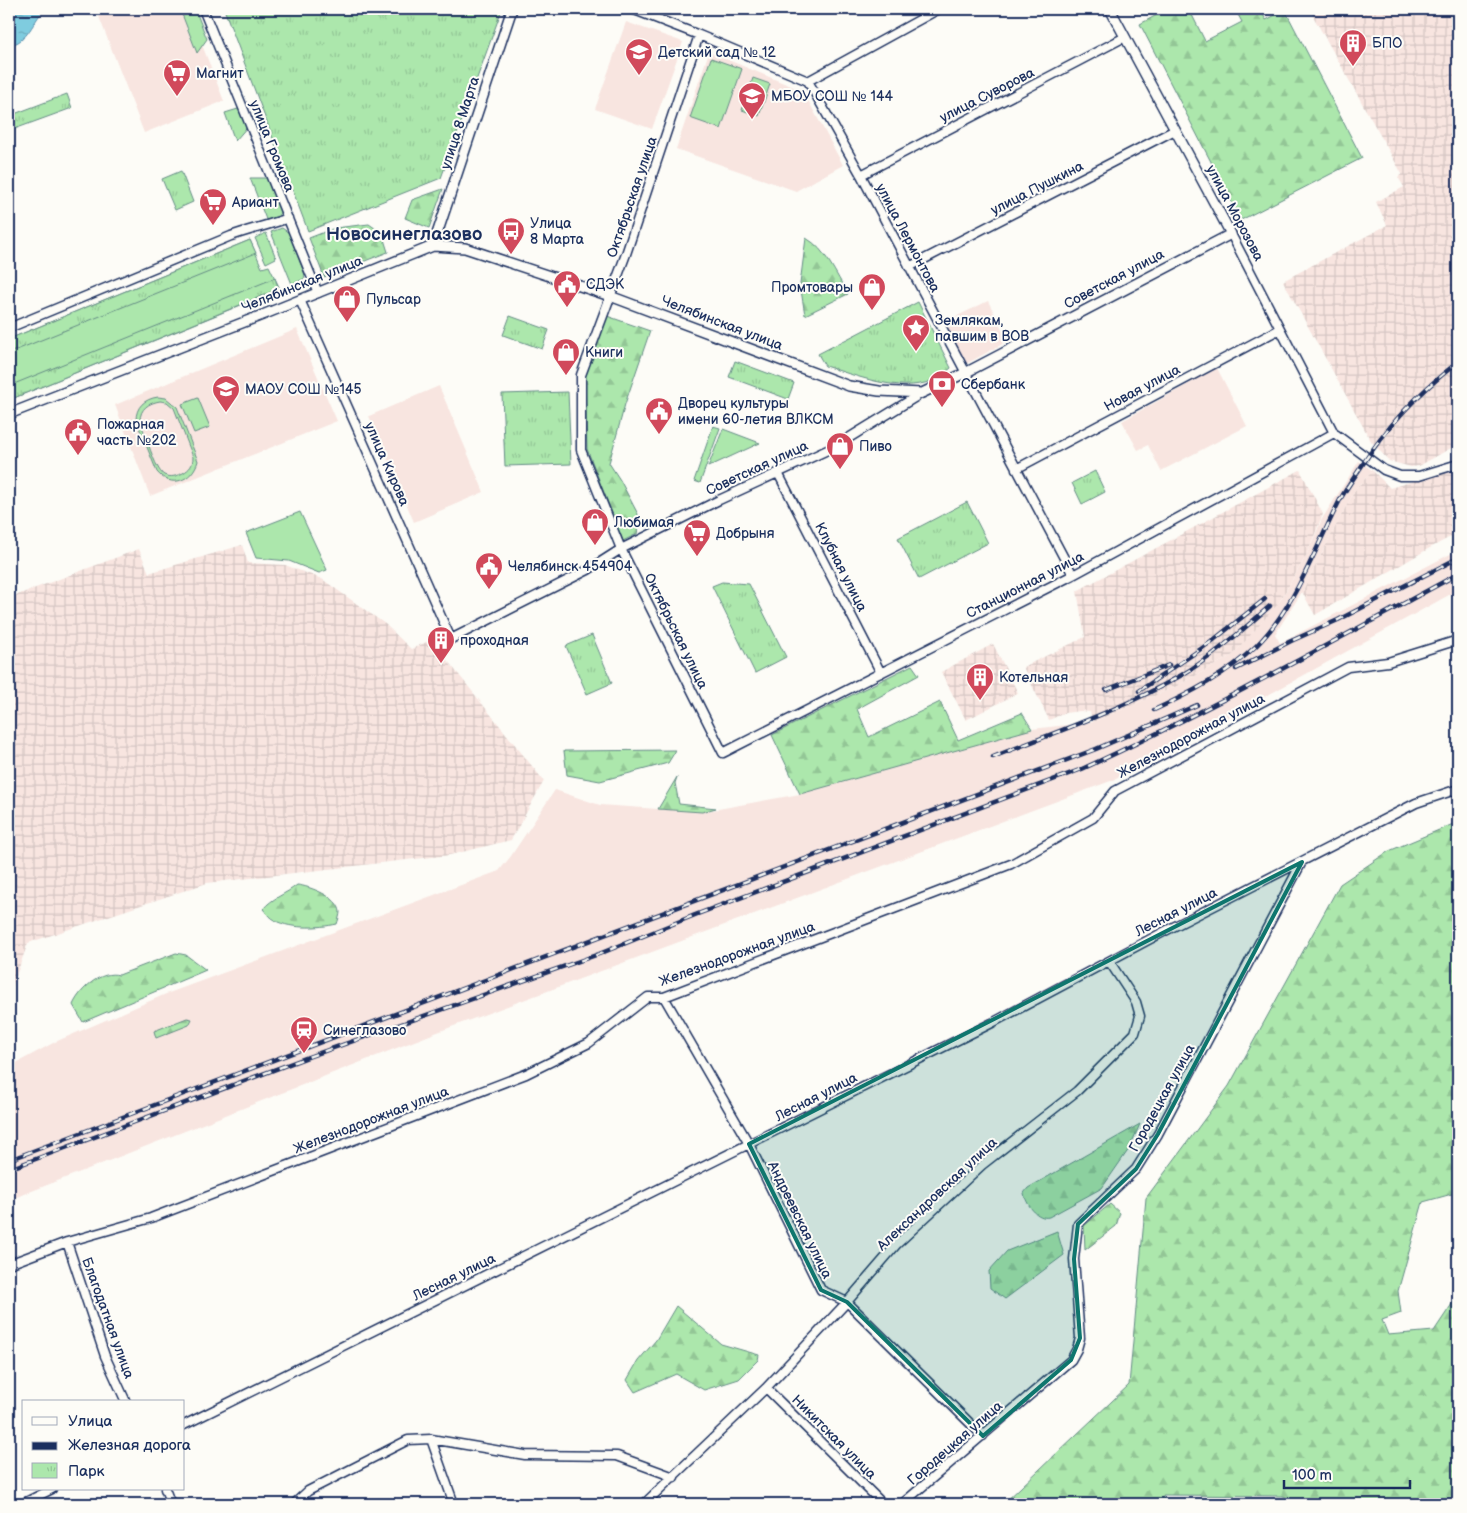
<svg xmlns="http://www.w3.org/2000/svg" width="1467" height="1513" viewBox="0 0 1467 1513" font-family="'Balsamiq Sans',sans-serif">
	<defs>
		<pattern id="industrial-grid" width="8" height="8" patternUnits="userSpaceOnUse" patternTransform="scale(1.25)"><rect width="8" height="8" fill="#f8e5e0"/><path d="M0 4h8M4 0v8" fill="none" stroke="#d4c5c3"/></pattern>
		<pattern id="forest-firs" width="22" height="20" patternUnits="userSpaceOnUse" patternTransform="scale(1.25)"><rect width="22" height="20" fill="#ace7ac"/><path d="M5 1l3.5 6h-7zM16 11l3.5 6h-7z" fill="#93c696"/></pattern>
		<pattern id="park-tufts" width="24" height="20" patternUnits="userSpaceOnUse" patternTransform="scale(1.25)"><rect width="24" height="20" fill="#ace7ac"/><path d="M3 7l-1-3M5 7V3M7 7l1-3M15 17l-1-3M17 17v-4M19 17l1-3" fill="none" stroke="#93c696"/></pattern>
		<pattern id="water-ripples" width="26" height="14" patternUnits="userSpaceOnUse" patternTransform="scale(1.25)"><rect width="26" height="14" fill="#7fccdf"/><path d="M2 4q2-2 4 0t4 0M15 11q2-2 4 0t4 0" fill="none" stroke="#67a6b8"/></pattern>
	</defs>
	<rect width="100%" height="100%" fill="#fdfcf7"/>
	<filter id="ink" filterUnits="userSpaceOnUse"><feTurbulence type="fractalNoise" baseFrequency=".02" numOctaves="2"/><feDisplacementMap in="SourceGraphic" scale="10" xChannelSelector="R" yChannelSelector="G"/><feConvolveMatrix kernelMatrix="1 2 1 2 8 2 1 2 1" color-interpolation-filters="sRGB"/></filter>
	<g filter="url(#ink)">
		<path fill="#f8e5e0" d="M96 9H188L224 101 144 133Z
			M626 22 683 42 652 129 595 109Z
			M709 52 803 91 843 165 796 191 676 149Z
			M988 301 1008 341 966 364 945 322Z
			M297 329 337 421 150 496 115 405Z
			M1217 368 1247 426 1161 471 1148 445 1138 450 1122 421Z
			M439 386 484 492 414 522 369 416Z
			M1359 461 1373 471 1357 487 1343 512 1302 592 1275 634 1280 643 1458 550V590L1116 779 435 1033 9 1200V1067L55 1042 166 994 499 871 511 856 555 790 600 805 702 812 800 794 1032 729 1093 722 1175 687 1233 655 1280 601 1306 556 1322 519Z"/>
		<path fill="url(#industrial-grid)" d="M1309 9H1458V444L1419 466 1411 467 1389 461 1371 441 1283 281 1387 225 1376 202 1404 187 1398 177 1402 174Z
			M1458 468V533L1428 549 1315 615 1302 592 1343 512 1357 487 1373 471 1390 488Z
			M1300 470 1323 514 1306 556 1278 604 1233 655 1175 687 1093 722 1090 712 1080 711 1065 713 1049 720 1023 667 1085 637 1077 591Z
			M242 545 248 563 285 565 322 579 385 624 411 649 431 640 544 781 511 840 450 855 207 883 28 943 9 995V598L139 549 149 573Z
			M993 644 1018 693 966 720 941 672Z"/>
		<path fill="#ace7ac" stroke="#648b85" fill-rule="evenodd" d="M180 9H195L207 39 197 53Z
			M711 58 742 69 721 129 690 118Z
			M753 78 770 84 759 116 742 110Z
			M238 109 241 110 248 126 235 141 225 113Z
			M250 178H268L281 211 277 218 267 222Z
			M282 228 289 233 305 275 304 279 292 284 271 232Z
			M266 233 276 258 266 263 255 238Z
			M250 240 262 268 269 266 280 289 9 400V339Z
			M158 397 166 398 177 407 198 461C192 481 171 489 157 472L136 420C136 407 144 399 158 397ZM160 401 167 402 174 408 193 457C193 465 190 469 183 473 177 476 171 478 164 475 155 470 145 432 140 421 140 408 149 403 160 401Z
			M198 398 210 427 194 433 182 404Z
			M713 426 720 428 700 483 694 481Z
			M723 429 760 443 708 467Z
			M300 512 327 570 319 573 289 561 256 558 246 533Z"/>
		<path fill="url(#forest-firs)" stroke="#648b85" d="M1168 9H1189L1205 41 1242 22 1235 9H1260L1266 20 1285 10 1362 158 1241 220 1140 24Z
			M443 189 429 228 405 218 412 200Z
			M369 224 382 233 388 252 324 277 309 238 335 228Z
			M806 238C826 249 836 275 848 294L805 315 800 284Z
			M607 316 650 331 625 404 609 463 620 480 640 518 637 534 623 541 587 449 585 376Z
			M912 665 919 675 857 709 869 737 940 702 958 740 1022 713 1032 729 800 794 772 735Z
			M676 750 668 763 600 781 567 775 564 751Z
			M677 777 675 783 679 804 716 808 702 812 658 809Z
			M1458 822V1199L1452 1194 1423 1202 1398 1291 1401 1313 1382 1320 1388 1335 1434 1331 1458 1295V1504H1301L1283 1496 1163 1495 1165 1504H1003L1129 1385 1146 1198 1229 1086 1340 884 1389 851Z
			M297 885C309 886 339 897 340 912 340 915 338 921 337 924 319 928 287 930 271 918 268 916 266 912 263 909 272 898 286 894 297 885Z
			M176 953 186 955 206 970 83 1022 73 1005C80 989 101 970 119 975Z
			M187 1018 192 1019 189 1025 156 1038 154 1031Z
			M1140 1124 1129 1149 1102 1188 1049 1217C1037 1220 1026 1204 1024 1193L1028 1188Z
			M1110 1204 1120 1213 1116 1226 1085 1250 1084 1226Z
			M1057 1231 1064 1255 1005 1299 990 1288 989 1271 1007 1251Z
			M676 1306 721 1344 759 1355 758 1360 739 1379 704 1390 676 1374 635 1392 627 1380 638 1361 656 1340Z"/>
		<path fill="url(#park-tufts)" stroke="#648b85" d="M224 9H502L441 178 308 231Z
			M67 94 72 108 9 131V116Z
			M181 171 193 202 175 210 162 179Z
			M250 240 256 253 9 353V339Z
			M275 278 279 289 9 400V386Z
			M918 302 951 368C945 373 939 378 931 381 900 393 856 376 825 366L818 354Z
			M510 316 549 330 542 349 503 335Z
			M735 361 794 383 788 399 729 377Z
			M568 392 571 464 505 466 502 394Z
			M1095 471 1105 492 1082 504 1072 483Z
			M967 502 988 543 919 579 898 538Z
			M722 582 749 584 786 657 755 673 712 586Z
			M592 635 612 683 587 694 566 646Z"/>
		<path fill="url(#water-ripples)" stroke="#578dab" d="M9 9H45C33 20 28 43 9 45Z"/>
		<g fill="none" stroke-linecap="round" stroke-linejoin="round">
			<g stroke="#1b2f5e" stroke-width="11">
				<path id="minor" d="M203 9 318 293
					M632 9 699 35 808 81 861 175 1073 575
					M699 35 626 254 581 375V450L621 549 723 753 1073 575 1334 433
					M808 81 939 9
					M861 175 1125 37
					M1231 234 1334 433 1384 470 1400 476H1419L1458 464
					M909 267 1175 130
					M300 300 451 639 588 570 621 549 719 500 834 447 922 393
					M9 328 231 236C250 229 270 225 288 218
					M1016 469 1280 329
					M778 473 881 673
					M664 997 749 1144 821 1290 847 1302 983 1436
					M67 1242 105 1356 126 1402
					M9 1264 67 1242 151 1218 526 1074 589 1043 648 997H664L1011 864 1093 818 1115 791 1348 667 1388 662 1458 640
					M766 1388 883 1504
					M184 1425 992 1023 1173 927 1416 803 1458 789
					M431 1439 454 1504
					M165 1489 171 1504
					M22 1504 52 1489
					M294 1504 308 1491 408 1440 431 1439 525 1455 617 1456 674 1477
					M644 1504 766 1388 847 1302 897 1244 982 1165 1077 1091 1135 1033 1140 1016 1136 1002 1109 961
					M902 1504 1071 1360 1077 1349 1080 1338 1074 1259 1078 1224 1136 1169 1158 1134 1302 862"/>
			</g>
			<g stroke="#1b2f5e" stroke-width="12">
				<path id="tertiary" d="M433 246 512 9
					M9 414 265 314 433 246 465 248 610 296 849 386 879 391 922 393 965 373 1231 234 1110 9"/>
			</g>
			<use href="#minor" stroke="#fdfcf7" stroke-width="8"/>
			<use href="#tertiary" stroke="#fdfcf7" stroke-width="9"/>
			<g stroke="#1b2f5e" stroke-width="4.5">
				<path id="rail" d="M1236 669 1291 641 1338 620 1458 558
					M1106 690 1169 665
					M1139 691 1211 642 1265 599
					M1154 710C1191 693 1227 674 1256 646 1295 608 1316 546 1341 498 1346 489 1353 479 1359 470 1387 426 1417 394 1458 362
					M993 757C1056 732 1121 710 1180 676 1213 657 1241 631 1270 606
					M9 1160 1096 749 1197 705
					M9 1169 308 1057 599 954 695 915 1082 769C1210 710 1334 641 1458 574"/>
			</g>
			<use href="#rail" stroke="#fdfcf7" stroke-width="2.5" stroke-dasharray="8" stroke-linecap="butt"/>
		</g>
	</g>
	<path fill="#0f766e" fill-opacity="0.2" stroke="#0f766e" stroke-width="4" stroke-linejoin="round" d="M1302 862 1158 1134 1136 1169 1078 1224 1074 1259 1080 1338 1071 1360 983 1436 847 1302 821 1290 749 1144Z"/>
	<defs>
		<g id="building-pin" transform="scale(1.4375)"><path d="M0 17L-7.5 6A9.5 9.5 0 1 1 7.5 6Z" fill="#d1495b" stroke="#fdfcf7"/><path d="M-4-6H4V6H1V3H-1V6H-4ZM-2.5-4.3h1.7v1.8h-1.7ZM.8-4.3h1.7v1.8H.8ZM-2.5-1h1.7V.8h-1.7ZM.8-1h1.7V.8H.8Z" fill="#fff"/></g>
		<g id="school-pin" transform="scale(1.4375)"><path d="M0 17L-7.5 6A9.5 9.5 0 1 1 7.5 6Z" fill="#d1495b" stroke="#fdfcf7"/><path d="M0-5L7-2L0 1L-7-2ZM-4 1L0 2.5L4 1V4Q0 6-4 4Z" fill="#fff"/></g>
		<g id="supermarket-pin" transform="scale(1.4375)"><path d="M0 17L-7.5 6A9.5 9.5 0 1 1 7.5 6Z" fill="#d1495b" stroke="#fdfcf7"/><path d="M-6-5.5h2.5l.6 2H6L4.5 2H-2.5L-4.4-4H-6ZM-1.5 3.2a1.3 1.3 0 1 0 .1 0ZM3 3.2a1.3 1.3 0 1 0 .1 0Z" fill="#fff"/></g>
		<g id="bus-pin" transform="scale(1.4375)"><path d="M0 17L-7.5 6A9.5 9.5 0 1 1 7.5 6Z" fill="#d1495b" stroke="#fdfcf7"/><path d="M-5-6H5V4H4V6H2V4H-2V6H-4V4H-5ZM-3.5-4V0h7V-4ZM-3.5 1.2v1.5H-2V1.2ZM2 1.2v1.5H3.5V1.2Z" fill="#fff"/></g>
		<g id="civic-pin" transform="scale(1.4375)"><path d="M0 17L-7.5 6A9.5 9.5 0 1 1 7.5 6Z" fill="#d1495b" stroke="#fdfcf7"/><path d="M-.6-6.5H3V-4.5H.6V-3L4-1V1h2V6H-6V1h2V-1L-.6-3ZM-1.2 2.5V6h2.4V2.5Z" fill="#fff"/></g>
		<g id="shop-pin" transform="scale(1.4375)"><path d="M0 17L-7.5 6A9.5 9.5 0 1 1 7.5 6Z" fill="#d1495b" stroke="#fdfcf7"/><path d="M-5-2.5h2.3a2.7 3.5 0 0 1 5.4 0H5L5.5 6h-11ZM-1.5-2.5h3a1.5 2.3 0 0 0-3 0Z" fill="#fff"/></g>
		<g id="sight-pin" transform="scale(1.4375)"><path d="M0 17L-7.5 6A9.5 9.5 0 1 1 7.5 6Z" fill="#d1495b" stroke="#fdfcf7"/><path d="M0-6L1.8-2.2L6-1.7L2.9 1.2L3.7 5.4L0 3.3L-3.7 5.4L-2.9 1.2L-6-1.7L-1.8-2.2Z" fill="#fff"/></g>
		<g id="bank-pin" transform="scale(1.4375)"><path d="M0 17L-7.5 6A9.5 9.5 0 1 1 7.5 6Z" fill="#d1495b" stroke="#fdfcf7"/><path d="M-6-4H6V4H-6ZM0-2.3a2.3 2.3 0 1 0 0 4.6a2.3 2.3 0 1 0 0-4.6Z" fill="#fff"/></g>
		<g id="station-pin" transform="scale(1.4375)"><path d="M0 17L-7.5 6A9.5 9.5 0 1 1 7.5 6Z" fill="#d1495b" stroke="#fdfcf7"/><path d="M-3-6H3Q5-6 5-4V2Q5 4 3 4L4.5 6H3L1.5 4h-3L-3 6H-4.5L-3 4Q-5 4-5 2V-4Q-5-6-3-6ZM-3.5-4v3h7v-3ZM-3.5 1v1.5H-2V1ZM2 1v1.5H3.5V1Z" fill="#fff"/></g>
	</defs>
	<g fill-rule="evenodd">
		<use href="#building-pin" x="1353" y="43"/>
		<use href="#school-pin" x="639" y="52"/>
		<use href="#supermarket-pin" x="177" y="73"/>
		<use href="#school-pin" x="752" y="96"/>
		<use href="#supermarket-pin" x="213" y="202"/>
		<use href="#bus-pin" x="511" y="231"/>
		<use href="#civic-pin" x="567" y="284"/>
		<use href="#shop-pin" x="872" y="287"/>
		<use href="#shop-pin" x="347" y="299"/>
		<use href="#sight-pin" x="916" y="328"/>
		<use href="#shop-pin" x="566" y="352"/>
		<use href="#bank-pin" x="942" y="384"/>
		<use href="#school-pin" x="226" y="389"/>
		<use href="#civic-pin" x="659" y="411"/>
		<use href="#civic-pin" x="78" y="432"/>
		<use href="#shop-pin" x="840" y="446"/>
		<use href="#shop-pin" x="595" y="522"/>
		<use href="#supermarket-pin" x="697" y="533"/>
		<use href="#civic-pin" x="489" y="566"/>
		<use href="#building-pin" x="441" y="640"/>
		<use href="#building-pin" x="980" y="677"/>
		<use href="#station-pin" x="304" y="1030"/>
	</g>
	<g text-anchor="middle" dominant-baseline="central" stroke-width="4" stroke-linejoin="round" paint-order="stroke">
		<g font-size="14" fill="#1b2f5e" stroke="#fdfcf7" text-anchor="start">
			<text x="1372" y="43">БПО</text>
			<text x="658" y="52">Детский сад № 12</text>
			<text x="196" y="73">Магнит</text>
			<text x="771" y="96">МБОУ СОШ № 144</text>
			<text x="232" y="202">Ариант</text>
			<text x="530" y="223">Улица<tspan x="530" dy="16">8 Марта</tspan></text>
			<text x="586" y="284">СДЭК</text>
			<text x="853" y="287" text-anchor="end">Промтовары</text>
			<text x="366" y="299">Пульсар</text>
			<text x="935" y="320">Землякам,<tspan x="935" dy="16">павшим в ВОВ</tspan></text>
			<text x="585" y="352">Книги</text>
			<text x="961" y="384">Сбербанк</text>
			<text x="245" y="389">МАОУ СОШ №145</text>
			<text x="678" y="403">Дворец культуры<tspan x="678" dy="16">имени 60-летия ВЛКСМ</tspan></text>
			<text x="97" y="424">Пожарная<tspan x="97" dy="16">часть №202</tspan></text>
			<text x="859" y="446">Пиво</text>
			<text x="614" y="522">Любимая</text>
			<text x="716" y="533">Добрыня</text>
			<text x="508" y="566">Челябинск 454904</text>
			<text x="460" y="640">проходная</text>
			<text x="999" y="677">Котельная</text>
			<text x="323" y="1030">Синеглазово</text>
		</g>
		<g font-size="14" fill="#1b2f5e" stroke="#fdfcf7">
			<text transform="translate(987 95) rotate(-27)">улица Суворова</text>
			<text transform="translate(460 123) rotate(-72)">улица 8 Марта</text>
			<text transform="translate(272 146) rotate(68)">улица Громова</text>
			<text transform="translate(1037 188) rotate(-27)">улица Пушкина</text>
			<text transform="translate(632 197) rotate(-71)">Октябрьская улица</text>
			<text transform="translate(1235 213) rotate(62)">улица Морозова</text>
			<text transform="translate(908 238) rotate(62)">улица Лермонтова</text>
			<text transform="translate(1114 279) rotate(-28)">Советская улица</text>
			<text transform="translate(302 284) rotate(-22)">Челябинская улица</text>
			<text transform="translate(722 323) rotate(21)">Челябинская улица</text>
			<text transform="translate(1142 388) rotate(-28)">Новая улица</text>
			<text transform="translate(387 464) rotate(66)">улица Кирова</text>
			<text transform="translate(757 468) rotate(-25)">Советская улица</text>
			<text transform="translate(841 567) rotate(63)">Клубная улица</text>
			<text transform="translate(1025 585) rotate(-27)">Станционная улица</text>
			<text transform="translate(676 631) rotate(64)">Октябрьская улица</text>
			<text transform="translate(1191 736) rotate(-28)">Железнодорожная улица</text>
			<text transform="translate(1176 912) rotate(-27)">Лесная улица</text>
			<text transform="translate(737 954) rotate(-20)">Железнодорожная улица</text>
			<text transform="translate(816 1097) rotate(-27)">Лесная улица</text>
			<text transform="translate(1162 1098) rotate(-61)">Городецкая улица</text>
			<text transform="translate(371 1120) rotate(-21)">Железнодорожная улица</text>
			<text transform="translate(937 1194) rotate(-43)">Александровская улица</text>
			<text transform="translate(800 1220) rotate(64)">Андреевская улица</text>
			<text transform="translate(454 1277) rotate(-26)">Лесная улица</text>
			<text transform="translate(108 1318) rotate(70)">Благодатная улица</text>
			<text transform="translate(834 1437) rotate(45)">Никитская улица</text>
			<text transform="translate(955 1443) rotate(-41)">Городецкая улица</text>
		</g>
		<g font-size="19" font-weight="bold" fill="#1b2f5e" stroke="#fdfcf7">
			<text x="404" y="234">Новосинеглазово</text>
		</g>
	</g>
	<rect width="1467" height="1513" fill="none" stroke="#fdfcf7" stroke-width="30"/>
	<rect x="15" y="15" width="1437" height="1483" fill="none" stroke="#1b2f5e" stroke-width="2" filter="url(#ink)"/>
	<rect x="22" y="1400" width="162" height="90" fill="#fdfcf7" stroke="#a3aaba"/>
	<rect x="32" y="1417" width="25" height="8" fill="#fdfcf7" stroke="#a3aaba"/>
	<text x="68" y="1426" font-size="15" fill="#1b2f5e">Улица</text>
	<rect x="32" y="1442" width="25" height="8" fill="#1b2f5e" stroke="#a3aaba"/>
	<text x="68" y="1450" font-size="15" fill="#1b2f5e">Железная дорога</text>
	<rect x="32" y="1463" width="25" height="15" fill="url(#park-tufts)" stroke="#a3aaba"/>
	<text x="68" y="1476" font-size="15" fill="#1b2f5e">Парк</text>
	<path d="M1284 1480v8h126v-8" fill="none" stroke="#1b2f5e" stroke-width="2.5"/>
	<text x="1292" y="1480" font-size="15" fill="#1b2f5e" stroke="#fdfcf7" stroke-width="4" paint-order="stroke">100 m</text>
</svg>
